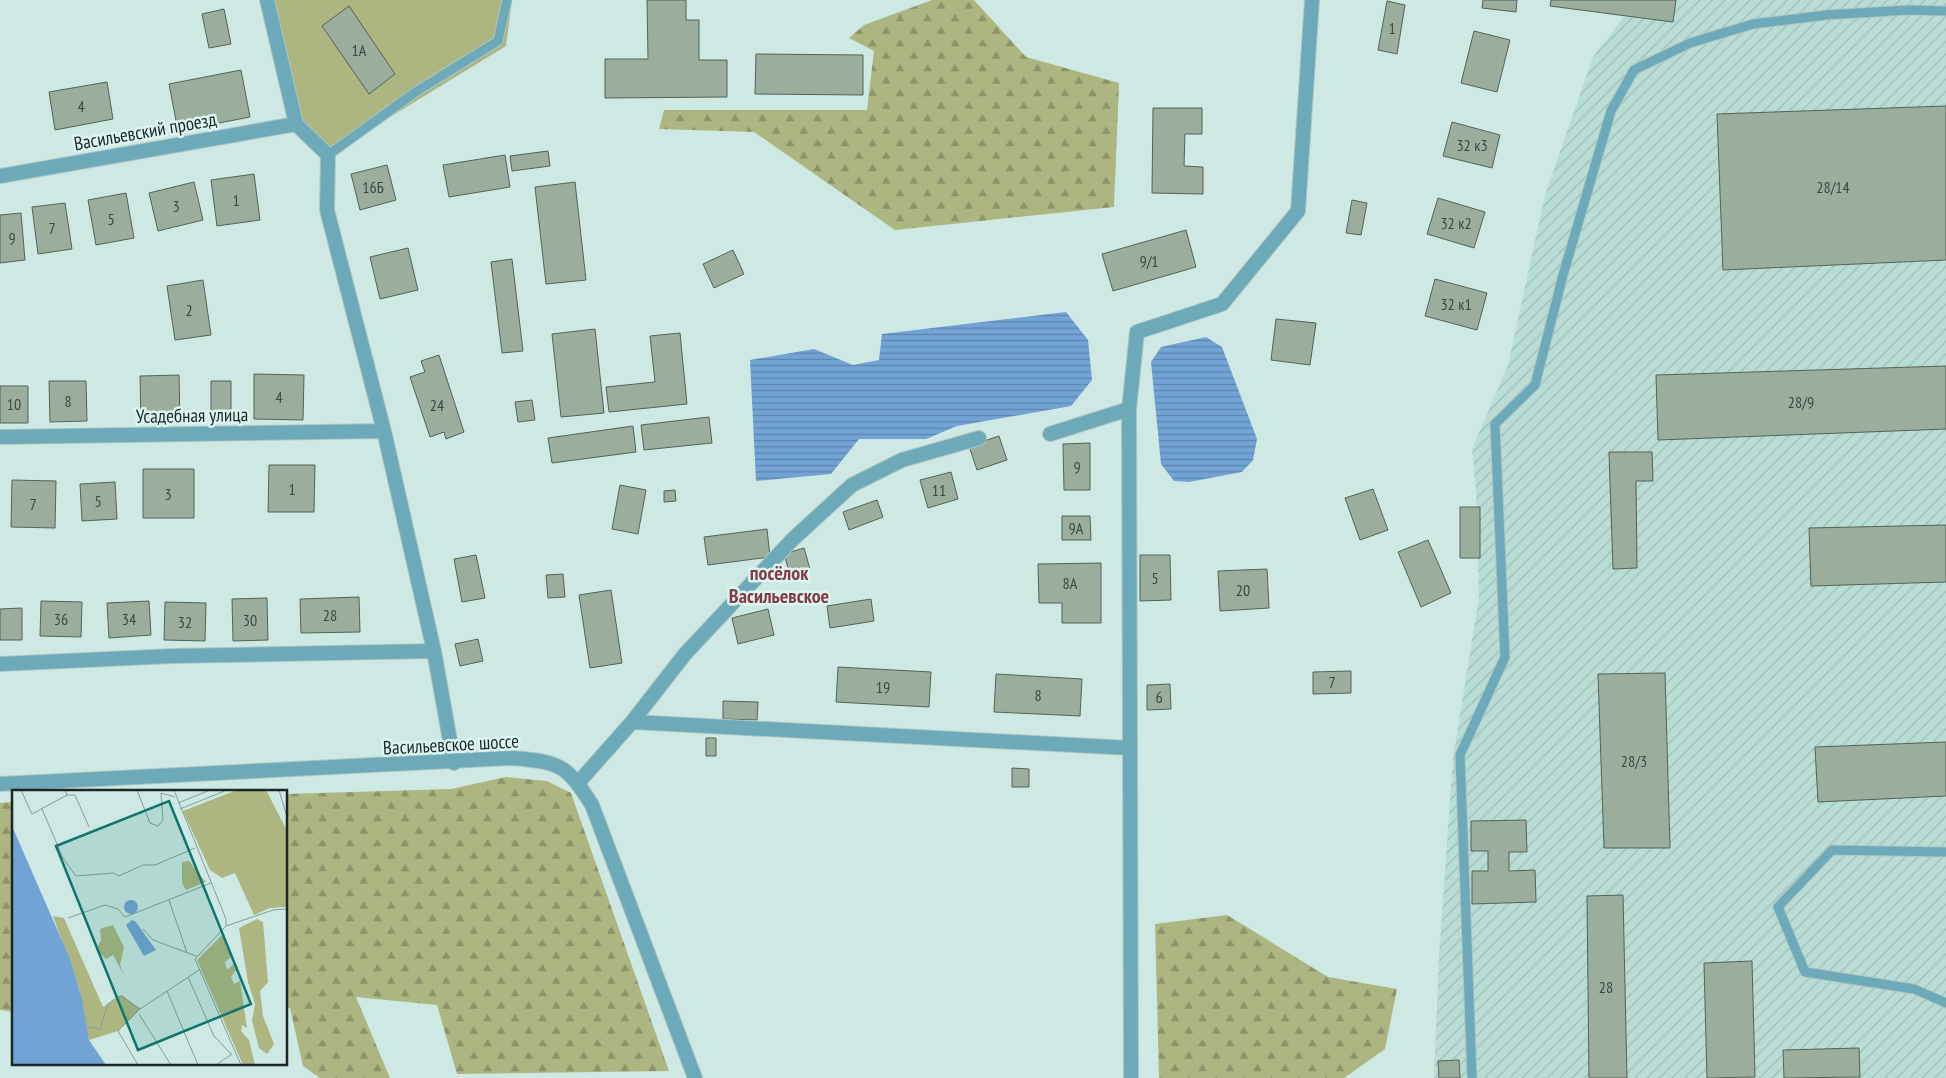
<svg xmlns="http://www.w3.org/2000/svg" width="1946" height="1078" viewBox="0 0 1946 1078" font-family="'PT Sans Narrow',sans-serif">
	<defs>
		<pattern id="industrial-furrows" width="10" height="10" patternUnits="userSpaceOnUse" patternTransform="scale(1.25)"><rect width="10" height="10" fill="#b9dcd5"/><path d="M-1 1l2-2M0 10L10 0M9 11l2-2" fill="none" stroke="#9ebdb7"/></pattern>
		<pattern id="forest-firs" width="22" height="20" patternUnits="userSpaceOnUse" patternTransform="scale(1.25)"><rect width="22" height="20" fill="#adb581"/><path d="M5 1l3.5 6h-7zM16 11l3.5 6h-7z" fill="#8c9369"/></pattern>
		<pattern id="water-rules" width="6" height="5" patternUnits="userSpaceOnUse" patternTransform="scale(1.25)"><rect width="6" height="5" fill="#72a3d5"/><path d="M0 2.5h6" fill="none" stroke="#5d85ad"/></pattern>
	</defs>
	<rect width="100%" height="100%" fill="#cee9e3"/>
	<path fill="url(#industrial-furrows)" d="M1637 0H1946V1078H1434L1439 956 1453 758 1479 597 1476 491 1472 449 1508 365 1545 195 1593 57Z"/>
	<path fill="url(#forest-firs)" d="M932 0H974L1026 57 1119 83 1114 207 895 230 754 132 659 129 664 110H867L874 51 849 38 864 25Z
		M506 777 547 781 571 793 669 1071 457 1074 437 1005 356 997 390 1078H320L303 1066 290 1008 286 1007V794L451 789Z
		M14 802V1012L0 1010V803Z
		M1227 915 1328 977 1397 989 1385 1049 1344 1078H1159L1155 924Z"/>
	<path fill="#adb581" d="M267 0H512L506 46 328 155 296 124Z"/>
	<path fill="url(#water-rules)" d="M1066 312 1088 340 1092 380 1071 406 957 426 926 439H859L831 474 756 481 750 360 814 349 853 365 879 360 882 334Z
		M1206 337 1222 347 1257 439 1253 460 1242 472 1189 482 1174 481 1161 464 1151 362 1161 347Z"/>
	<path fill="#9bad9d" stroke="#536355" d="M647 0H686V20H699V60H727V97L605 98V59H648Z
		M1483 0H1517L1516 12 1482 8Z
		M1551 0H1676L1673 22 1550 6Z
		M1387 1 1405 5 1397 54 1378 50Z
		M349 6 395 74 369 94 322 26Z
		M224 9 231 44 209 48 202 14Z
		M1474 31 1510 40 1497 92 1461 83Z
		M756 54 863 55V95L755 94Z
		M241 70 250 117 178 131 169 84Z
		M107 82 113 119 55 130 49 92Z
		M1946 106V260L1723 270 1717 114Z
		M1153 108H1202V134H1185L1184 166 1203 167V194L1152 193Z
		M1452 122 1500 135 1492 168 1443 156Z
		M548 151 550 166 512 171 510 156Z
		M505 155 510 187 449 197 443 165Z
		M387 165 396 200 360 210 351 174Z
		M254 174 260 220 217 226 211 180Z
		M194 182 203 220 158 231 149 193Z
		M575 182 586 280 546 284 535 187Z
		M126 193 134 238 96 245 88 200Z
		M1438 198 1485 212 1474 248 1427 234Z
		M1352 200 1367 203 1361 235 1346 233Z
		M65 203 72 249 38 254 32 207Z
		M21 213 25 260 0 263V215Z
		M1186 230 1196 267 1113 291 1102 254Z
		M408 248 418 290 380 299 370 257Z
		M733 250 744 274 714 288 703 264Z
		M512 259 523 351 502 353 491 262Z
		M1435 279 1487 293 1477 330 1425 316Z
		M203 280 211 335 175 340 167 286Z
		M1276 319 1316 323 1310 365 1271 360Z
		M595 329 604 413 561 417 552 334Z
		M680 333 687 404 609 412 606 387 655 382 650 336Z
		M439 355 464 432 446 439 444 432 430 437 410 377 425 372 421 361Z
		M1946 366V429L1658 440 1656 375Z
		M254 374 304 375 303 420 254 419Z
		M179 375 180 421 141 422 140 376Z
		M49 381H86L87 421 50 422Z
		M211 381H231V420H211Z
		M0 386H28V423H0Z
		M532 400 535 420 518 422 515 402Z
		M709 417 712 443 644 450 641 425Z
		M633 426 636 452 552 463 548 438Z
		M999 436 1007 460 977 470 969 446Z
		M1090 443V490H1064L1063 444Z
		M1609 452H1652L1653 481H1636L1637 568 1613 569Z
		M269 465H315L314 512H268Z
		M143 469H194V518H143Z
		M951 472 958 499 928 508 920 480Z
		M12 480 56 481 55 528 11 527Z
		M115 482 117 519 82 521 80 484Z
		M620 485 646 490 638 534 612 529Z
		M1373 489 1388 530 1360 540 1345 498Z
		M675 490 676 501 664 502V491Z
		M877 500 883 517 849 530 843 512Z
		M1460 507H1480V558H1460Z
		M1062 516H1090L1091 540H1062Z
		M1946 525V582L1811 586 1809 528Z
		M767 529 770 557 708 565 704 537Z
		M1428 540 1451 593 1421 607 1398 552Z
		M804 548 810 569 790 575 784 554Z
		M476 555 485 598 462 602 454 559Z
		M1140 555H1170L1171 600 1140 601Z
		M1101 563V623H1062V603H1039L1038 564Z
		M1267 569 1269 608 1220 611 1218 571Z
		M563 574 565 597 548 598 546 575Z
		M611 590 622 663 590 668 579 595Z
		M359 597 360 632 301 633 300 599Z
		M267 598 268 640 233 641 232 599Z
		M871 599 874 621 830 628 827 606Z
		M41 601 82 602 81 637 40 636Z
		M149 601 151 635 109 638 107 603Z
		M165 602 206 603 205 641 164 640Z
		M22 608V640H0V609Z
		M768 609 774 635 738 644 732 618Z
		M478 639 483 661 460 666 455 644Z
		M838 667 931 672 929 707 836 702Z
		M1351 671V693L1313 694V672Z
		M1665 673 1670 848H1604L1598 674Z
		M996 674 1082 679 1080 716 994 712Z
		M1170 684 1171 709 1147 710V685Z
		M723 701 758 702 757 720 723 719Z
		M706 738H716V756H706Z
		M1946 742V796L1818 802 1815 747Z
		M1012 768 1029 769V787H1012Z
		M1526 820 1527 852H1509V871L1535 870 1536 902 1472 904V871H1488V851H1471V821Z
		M1623 895 1627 1078H1589L1587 896Z
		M1752 961 1755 1077 1707 1078 1704 963Z
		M1859 1048 1860 1077 1784 1078 1783 1050Z
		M1459 1060 1460 1078H1439L1438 1061Z"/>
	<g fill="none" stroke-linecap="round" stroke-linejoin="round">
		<g stroke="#aec6c1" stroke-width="11">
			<path id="service" d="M328 155 417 91 498 41 507 0
				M1946 852 1832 850 1778 907 1805 972 1914 989 1946 1003
				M1472 1078 1460 755 1505 657 1495 424 1535 385 1563 275 1611 111 1634 70 1690 43 1753 24 1826 15 1908 10 1946 11"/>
		</g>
		<g stroke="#aec6c1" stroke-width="16">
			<path id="minor" d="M267 0 296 124 328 155 327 210 384 431 434 651 454 763
				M0 176 296 124
				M1050 434 1129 409
				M0 437 384 431
				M0 664 173 656 434 651
				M632 722 1130 748
				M578 783 632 722 685 654 793 539 852 485 902 460 979 438
				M0 784 512 758C560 762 566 764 592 805L695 1078
				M1131 1078 1129 409 1137 332 1222 304 1298 211 1312 0"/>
		</g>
		<use href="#service" stroke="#6caaba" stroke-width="9"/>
		<use href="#minor" stroke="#6caaba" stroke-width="14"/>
	</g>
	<g text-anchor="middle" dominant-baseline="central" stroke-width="5" stroke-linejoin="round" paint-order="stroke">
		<g font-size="16" fill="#3c4843">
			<text x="1392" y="28">1</text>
			<text x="359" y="50">1А</text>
			<text x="81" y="106">4</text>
			<text x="1472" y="145">32 к3</text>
			<text x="373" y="187">16Б</text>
			<text x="1833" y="187">28/14</text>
			<text x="236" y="200">1</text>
			<text x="176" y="206">3</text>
			<text x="111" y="219">5</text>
			<text x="1456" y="223">32 к2</text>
			<text x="52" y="228">7</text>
			<text x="12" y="238">9</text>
			<text x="1149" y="261">9/1</text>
			<text x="1456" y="304">32 к1</text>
			<text x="189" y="310">2</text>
			<text x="279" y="397">4</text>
			<text x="68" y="401">8</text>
			<text x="1801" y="402">28/9</text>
			<text x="14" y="404">10</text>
			<text x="437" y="405">24</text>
			<text x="1077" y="467">9</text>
			<text x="292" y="489">1</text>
			<text x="939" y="490">11</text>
			<text x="168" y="494">3</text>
			<text x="98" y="501">5</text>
			<text x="33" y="504">7</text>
			<text x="1076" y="528">9А</text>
			<text x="1155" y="578">5</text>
			<text x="1070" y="583">8А</text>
			<text x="1243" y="590">20</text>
			<text x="330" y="615">28</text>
			<text x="61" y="619">36</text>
			<text x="129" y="619">34</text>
			<text x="250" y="620">30</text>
			<text x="185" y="622">32</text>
			<text x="1332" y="682">7</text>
			<text x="883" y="687">19</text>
			<text x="1038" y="695">8</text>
			<text x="1159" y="697">6</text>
			<text x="1634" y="761">28/3</text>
			<text x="1606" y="987">28</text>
		</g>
		<g font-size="19" fill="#1c2725" stroke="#dbf6f0">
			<text transform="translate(145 131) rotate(-10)">Васильевский проезд</text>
			<text transform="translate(192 415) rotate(-1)">Усадебная улица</text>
			<text transform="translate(451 744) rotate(-3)">Васильевское шоссе</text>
		</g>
		<g font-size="20" font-weight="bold" fill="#843b45" stroke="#dbf6f0">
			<text x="779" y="573">посёлок<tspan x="779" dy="23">Васильевское</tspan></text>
		</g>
	</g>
	<g transform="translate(12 790)">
		<rect width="275" height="275" fill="#cee9e3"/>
		<path d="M225 0H254L275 41V117L258 118 242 125 223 83 210 88 198 80 171 21Z" fill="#adb581"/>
		<path d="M177 71 194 92 174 100 170 93V72ZM245 129 251 132 256 192 248 201 251 226 262 254 255 264 247 258 240 231 243 214 236 192 227 138ZM101 135 112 157 108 175 112 185 101 165 94 169 84 160 89 150 88 139ZM210 145 219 167 213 172 215 180 223 173 226 177 219 187 222 194 228 191 235 238 230 235 229 241 237 250 243 275H231L185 170Z" fill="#adb581"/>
		<path d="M41 126 52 128 91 217 110 205 128 219 106 241 77 250 67 198Z" fill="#adb581"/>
		<path d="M0 36 58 169 70 209 77 250 94 275H0ZM112 117a7 7 0 1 1 14 0a7 7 0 1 1-14 0ZM120 130 123 131 144 160 132 166 114 135Z" fill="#72a3d5"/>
		<path fill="none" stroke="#879b97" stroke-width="1" d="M9 0 20 24 55 5 53 0M125 0 138 33 146 36 151 30 149 3 163 7M162 0 214 129V136M267 0 275 27M55 5H63L77 37M166 13 198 0M30 19 51 68 64 86 102 83 107 86 131 75H143L183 58M168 19 215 0M157 110 175 163M56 128 93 115 106 119 113 127 199 93M214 136 183 169 229 275M214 136 261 120 275 119M131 139 141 150 184 166M176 187 202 246 219 264M155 201 186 275M127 224 159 275M77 237 88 239 96 214 105 207 109 206 128 219M126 275 106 241 128 219 187 180M204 275 220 264"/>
		<path fill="#0f766e" fill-opacity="0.15" stroke="#0f766e" stroke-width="2.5" d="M157 11 239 214 126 260 44 56Z"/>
		<rect width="275" height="275" fill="none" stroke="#1c2725" stroke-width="2.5"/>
	</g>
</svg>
